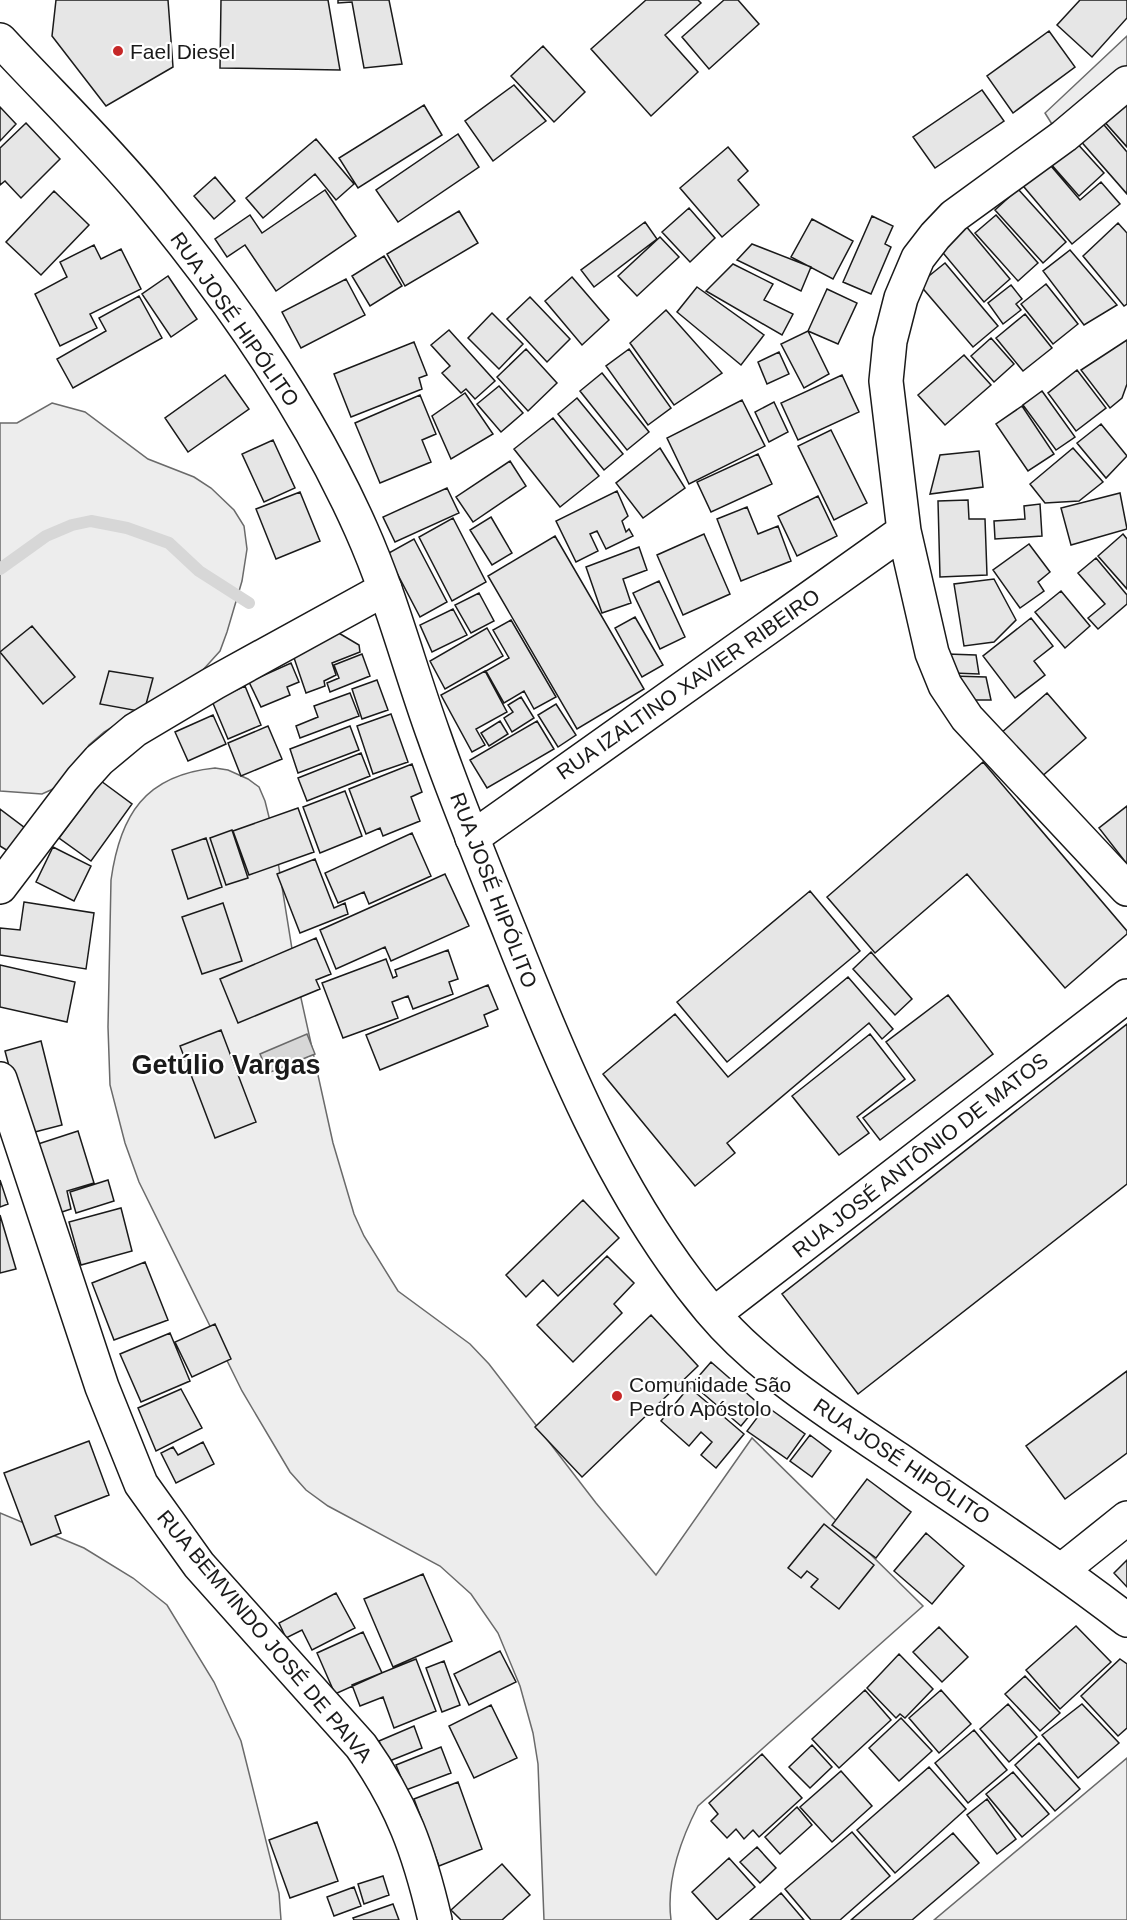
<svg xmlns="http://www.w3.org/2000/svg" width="1127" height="1920" viewBox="0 0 1127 1920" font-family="Arial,sans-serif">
	<rect width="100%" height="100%" fill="#fff"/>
	<path fill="#ededed" stroke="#6a6a6a" stroke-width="1.5" d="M1127 36V79L1060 137 1045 113Z
		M52 403 85 412 148 459 194 477 211 488 234 510 244 526 247 549 242 581 227 632 220 651 202 671 104 732 89 745 69 774 53 789 42 794 0 791V423H17Z
		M215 768 228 770 248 779 259 787 265 801 274 837 297 980 333 1143 354 1214 364 1236 398 1291 470 1344 489 1364 596 1503 656 1575 752 1438 923 1606 698 1806C680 1841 666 1881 671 1920H544L538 1764 533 1733 520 1686 498 1633 471 1594 440 1566 328 1506 306 1490 290 1472 242 1391 139 1182 125 1143 110 1085 108 1027 111 880C120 815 145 775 215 768Z
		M0 1513 84 1548 133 1578 167 1605 214 1682 241 1741 279 1893 281 1920H0Z
		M1127 1758V1920H934Z"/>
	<path fill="#d7d7d7" stroke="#6a6a6a" stroke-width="1.5" d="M307 1034 315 1054 268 1073 260 1054Z"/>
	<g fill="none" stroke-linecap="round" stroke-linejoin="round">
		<path stroke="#d7d7d7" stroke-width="12" d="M0 569 46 536 72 525 91 521 127 528 169 543 199 571 249 603"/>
	</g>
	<path fill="#e6e6e6" stroke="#1a1a1a" stroke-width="1.5" d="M56 0H168L173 67 106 106 52 36Z
		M221 0H328L340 70 220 68Z
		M338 0H389L402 64 364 68 352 2 338 3Z
		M646 0H698L701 3 665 35 698 72 651 116 591 49Z
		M724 0H738L759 24 709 69 682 37Z
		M1080 0H1127V18L1092 57 1057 25Z
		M1049 31 1075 67 1013 113 987 76Z
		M543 46 585 92 554 122 511 76Z
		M514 85 546 121 493 161 465 121Z
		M982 90 1004 121 935 168 913 137Z
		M1127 100V147L1102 119Z
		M424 105 442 135 358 188 339 158Z
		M0 107 16 124 0 141Z
		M1099 119 1127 152V194L1078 138Z
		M26 123 60 159 21 198 5 181 0 185V148Z
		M458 134 479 167 398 222 376 190Z
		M316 139 354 184 336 200 315 174 263 218 246 198Z
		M1074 140 1104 173 1079 196 1050 163Z
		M728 147 748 171 738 180 759 205 722 237 680 188Z
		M1045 159 1080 200 1101 182 1120 204 1072 244 1019 181Z
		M215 177 235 201 214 219 194 196Z
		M1018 189 1066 242 1043 263 995 210Z
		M325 190 356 236 276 291 245 245 227 257 215 239 250 215 262 233Z
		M54 191 89 225 41 275 6 242Z
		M689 208 715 238 690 262 662 232Z
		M459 211 478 243 405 286 387 254Z
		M996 215 1038 263 1018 281 975 233Z
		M872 216 893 226 885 244 891 247 871 294 843 282Z
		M812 219 853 241 833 279 791 257Z
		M645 222 657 239 594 287 581 270Z
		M1118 223 1127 233V304L1124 306 1083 256Z
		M965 225 1010 279 984 302 939 248Z
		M660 237 679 257 637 296 618 276Z
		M752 244 811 267 801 291 737 260Z
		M94 245 101 259 121 249 141 289 90 314 97 328 60 346 35 294 67 277 60 262Z
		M1070 250 1117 305 1084 325 1043 271Z
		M384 256 402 286 370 306 352 276Z
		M945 263 998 326 973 347 919 284Z
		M733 264 773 284 764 300 793 314 782 335 706 291Z
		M168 276 197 319 171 337 142 294Z
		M572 277 609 320 582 345 545 301Z
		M346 279 365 315 301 348 282 312Z
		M1046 284 1078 324 1053 344 1021 304Z
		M1011 285 1022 299 1016 304 1021 310 1003 324 988 303Z
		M697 287 764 335 741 365 677 312Z
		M827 289 857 303 838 344 808 331Z
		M139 296 162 338 73 388 57 359 106 331 99 318Z
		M530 297 570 339 547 362 507 319Z
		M666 310 722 373 674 405 630 343Z
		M492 313 523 344 499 369 468 338Z
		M1025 314 1052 348 1023 371 996 338Z
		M449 330 495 381 475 399 466 389 461 393 442 373 450 366 431 345Z
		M808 331 829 374 804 388 781 344Z
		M991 338 1014 364 994 382 971 356Z
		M1127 340V384L1122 398 1110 408 1081 370Z
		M414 342 427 375 419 378 422 389 351 417 334 374Z
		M526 349 557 383 528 411 497 377Z
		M629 349 671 408 648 425 606 366Z
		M779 352 789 374 767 384 758 362Z
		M964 355 991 385 945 425 918 395Z
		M1077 370 1106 408 1076 431 1048 393Z
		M602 373 649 432 627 450 580 391Z
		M225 375 249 409 188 452 165 418Z
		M842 375 859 412 798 440 781 403Z
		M499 386 523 413 501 432 477 404Z
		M1042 391 1075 437 1056 450 1023 405Z
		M465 393 493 434 451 459 432 416Z
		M420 395 436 434 422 440 431 462 380 483 355 423Z
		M577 398 623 454 604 470 558 414Z
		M742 400 765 446 689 484 667 438Z
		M774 402 788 432 769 442 755 412Z
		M1022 406 1054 454 1028 471 996 424Z
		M553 418 599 476 560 507 514 449Z
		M1101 424 1127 456 1106 478 1077 443Z
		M831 430 867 503 834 520 798 446Z
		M273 440 295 488 264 502 242 454Z
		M660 448 685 488 643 518 616 483Z
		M1073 448 1103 482 1079 501 1045 503 1030 484Z
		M979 451 983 487 930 494 940 455Z
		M758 454 772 484 711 512 697 482Z
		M510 461 526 486 473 522 456 497Z
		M447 488 459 513 395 542 383 517Z
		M617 491 628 516 622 521 626 532 629 529 633 536 606 549 597 531 590 534 598 551 576 562 556 521Z
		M300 492 320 541 276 559 256 509Z
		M1120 493 1127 529 1071 545 1061 508Z
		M818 496 837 536 797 556 778 516Z
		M968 500 969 519H985L987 575 940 577 938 501Z
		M1040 504 1042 536 995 539 994 521 1025 519 1024 506Z
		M747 507 758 534 778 526 791 561 741 581 717 519Z
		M491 517 512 553 492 565 470 530Z
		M453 518 486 582 452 601 419 537Z
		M704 534 730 594 683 615 657 555Z
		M1123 534 1127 539V589L1098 556Z
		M555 536 644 689 577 729 488 576Z
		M414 539 447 602 420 617 387 554Z
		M1029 544 1050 572 1038 582 1044 591 1020 608 993 570Z
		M639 547 647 570 623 579 631 603 602 613 586 567Z
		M1096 558 1127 595V604L1098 629 1088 618 1105 604 1078 573Z
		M994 579 1016 620 994 642 964 646 954 584Z
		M659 581 685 637 660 649 633 593Z
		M1061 591 1090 626 1065 648 1035 612Z
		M479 593 494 621 471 633 455 605Z
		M453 609 467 635 432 652 420 625Z
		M635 617 663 665 642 677 615 628Z
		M1031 618 1053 646 1034 661 1045 675 1015 698 983 656Z
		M511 620 556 697 534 709 524 691 504 703 486 671 509 658 493 630Z
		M32 626 75 677 43 704 0 652Z
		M487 628 503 656 445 689 430 661Z
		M337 632 359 645 360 652 332 663 336 675 324 681 325 686 306 693 292 652Z
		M362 654 370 676 330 692 327 683 339 678 334 665Z
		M947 654 976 655 979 674 953 673Z
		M291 663 299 682 287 687 290 695 261 707 249 682Z
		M109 671 153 678 144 712 100 704Z
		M485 671 507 712 476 729 485 745 472 752 441 695Z
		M953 676 986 677 991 700H963Z
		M377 680 388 710 362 719 352 689Z
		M245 686 261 725 228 739 212 701Z
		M350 693 359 716 300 738 296 726 318 717 314 706Z
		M1047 693 1086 738 1040 778 1001 733Z
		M521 697 534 718 512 732 504 718 513 712 508 705Z
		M556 704 576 735 558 747 538 715Z
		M391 714 408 762 373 774 357 726Z
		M213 715 226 744 188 761 175 732Z
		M500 721 508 734 489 746 481 733Z
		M537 721 554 749 487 788 470 760Z
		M268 726 282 759 241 776 228 743Z
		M350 726 359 750 298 773 290 749Z
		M361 753 370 776 307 801 298 778Z
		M983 762 1127 931V934L1065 988 967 874 875 953 827 897Z
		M412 764 422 792 411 797 420 821 383 836 380 828 366 834 349 789Z
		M101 781 132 804 91 861 59 838Z
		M345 791 362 836 320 853 303 807Z
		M1127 806V864L1099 828Z
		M298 808 314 852 249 875 233 831Z
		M0 809 25 828 8 851 0 846Z
		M232 830 248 878 226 885 210 838Z
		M412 833 431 876 369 904 364 892 338 903 325 873Z
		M206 838 222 887 188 899 172 850Z
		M53 847 91 866 74 901 36 882Z
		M315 859 334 908 345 903 348 914 300 933 277 874Z
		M445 874 469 926 391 961 385 947 336 969 320 930Z
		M810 891 860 951 727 1062 677 1002Z
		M24 902 94 913 86 969 0 955V928L20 930Z
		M223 903 242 961 202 974 182 917Z
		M316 938 331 974 316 980 320 989 238 1023 220 979Z
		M448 950 458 979 449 982 453 994 413 1009 408 996 392 1002 398 1018 343 1038 322 983 386 959 393 978 397 976 395 970Z
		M871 952 912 999 895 1015 853 969Z
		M0 965 75 982 67 1022 0 1007Z
		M848 977 893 1029 882 1039 869 1023 727 1143 735 1153 695 1186 603 1074 675 1014 728 1077Z
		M488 985 498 1009 484 1015 488 1026 380 1070 366 1035Z
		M948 995 993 1054 880 1140 863 1118 915 1080 886 1042Z
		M1127 1024V1184L858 1394 782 1294Z
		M221 1030 256 1122 215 1138 180 1046Z
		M870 1034 905 1079 857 1117 869 1133 839 1155 792 1096Z
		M41 1041 62 1125 27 1134 5 1051Z
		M78 1131 94 1183 67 1191 71 1209 59 1213 38 1144Z
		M0 1180 8 1204 0 1207Z
		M108 1180 114 1201 76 1213 70 1192Z
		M583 1200 619 1238 558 1296 543 1280 526 1297 506 1275Z
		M121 1208 132 1251 81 1265 69 1222Z
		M0 1215 16 1269 0 1273Z
		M607 1256 634 1283 614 1304 622 1313 573 1362 537 1325Z
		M145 1262 168 1320 114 1340 92 1283Z
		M651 1315 698 1366 582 1477 535 1427Z
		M215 1324 231 1359 192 1377 175 1342Z
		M170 1333 190 1381 141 1402 120 1354Z
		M711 1362 759 1404 741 1426 692 1384Z
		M1127 1371V1453L1065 1499 1026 1446Z
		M689 1387 744 1434 716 1468 701 1455 712 1442 701 1432 689 1446 661 1421Z
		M181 1389 202 1428 156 1451 138 1408Z
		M766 1406 805 1434 787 1459 747 1431Z
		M810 1435 831 1451 812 1477 790 1461Z
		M89 1441 109 1495 55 1516 61 1533 31 1545 4 1473Z
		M203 1442 214 1464 176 1483 161 1453 173 1447 178 1455Z
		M867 1479 911 1512 876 1558 832 1525Z
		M824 1524 874 1565 839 1609 811 1587 818 1579 807 1571 801 1578 788 1568Z
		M926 1533 964 1566 932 1604 894 1571Z
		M1127 1560V1587L1114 1573Z
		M423 1574 452 1641 393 1667 364 1599Z
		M336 1593 355 1628 312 1650 302 1630 286 1638 279 1623Z
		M1076 1626 1111 1662 1060 1709 1026 1670Z
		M939 1627 968 1657 942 1682 913 1652Z
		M363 1632 382 1673 335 1694 317 1653Z
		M500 1651 516 1682 469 1705 454 1674Z
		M899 1654 933 1689 905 1718 900 1714 896 1718 867 1688Z
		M416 1659 436 1711 394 1728 383 1697 360 1706 352 1685Z
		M1120 1659 1127 1664V1728L1118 1736 1081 1696Z
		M444 1661 460 1705 442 1712 426 1668Z
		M1025 1676 1060 1713 1040 1731 1005 1694Z
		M865 1690 891 1720 839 1768 812 1739Z
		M941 1690 971 1724 939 1753 909 1718Z
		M1008 1704 1037 1737 1009 1762 980 1729Z
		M1082 1704 1119 1743 1078 1778 1042 1735Z
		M491 1705 517 1758 474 1778 449 1726Z
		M901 1718 932 1751 899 1781 869 1748Z
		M414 1726 422 1748 387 1762 379 1741Z
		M974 1730 1007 1770 968 1803 935 1763Z
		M1039 1743 1080 1789 1055 1811 1015 1765Z
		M812 1745 832 1767 810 1788 789 1767Z
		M441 1747 451 1773 406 1790 396 1765Z
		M762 1754 802 1798 759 1837 753 1830 744 1839 736 1829 727 1838 711 1821 718 1814 709 1803Z
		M929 1767 966 1809 895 1873 857 1830Z
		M841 1771 872 1806 832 1842 800 1807Z
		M1013 1772 1049 1814 1022 1837 986 1794Z
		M458 1782 482 1849 439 1866 414 1799Z
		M987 1799 1016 1839 997 1854 967 1815Z
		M797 1807 812 1825 780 1854 765 1837Z
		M317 1822 338 1881 290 1898 269 1840Z
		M852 1832 890 1876 840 1920H811L785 1889Z
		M953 1833 979 1863 912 1920H851Z
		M757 1847 776 1868 760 1883 740 1862Z
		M729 1858 755 1887 717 1920 692 1892Z
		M502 1864 530 1895 502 1920H461L451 1910Z
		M383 1876 389 1895 364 1904 358 1884Z
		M354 1887 361 1906 334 1916 327 1897Z
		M781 1893 804 1920H750Z
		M393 1904 399 1920H354L353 1918Z"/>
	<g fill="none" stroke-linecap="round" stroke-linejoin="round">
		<g stroke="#1a1a1a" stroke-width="36">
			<path id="minor" d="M1127 83 1064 136 954 216 935 236 918 258 901 298 890 341 886 381 904 531 932 653 945 685 967 718 1127 889
				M472 838 904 531
				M0 887 82 779 99 760 135 730 214 683 385 589
				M0 1079 102 1387 141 1484 199 1565 361 1746C402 1804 419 1851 435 1920
				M714 1314 1127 996
				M1062 1570 1127 1518"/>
		</g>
		<g stroke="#1a1a1a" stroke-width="36">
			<path id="primary" d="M0 40C50 94 103 145 150 202 232 301 308 410 361 529 391 596 409 667 434 736 457 802 484 867 510 932 562 1064 618 1200 710 1310 761 1371 833 1415 898 1459 975 1512 1053 1563 1127 1620"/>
		</g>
		<use href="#minor" stroke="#fff" stroke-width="33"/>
		<use href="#primary" stroke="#fff" stroke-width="33"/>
	</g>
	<g fill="#c62828" stroke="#fff" stroke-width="2">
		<circle cx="118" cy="51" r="6"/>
		<circle cx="617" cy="1396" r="6"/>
	</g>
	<g text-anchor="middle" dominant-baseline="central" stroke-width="4.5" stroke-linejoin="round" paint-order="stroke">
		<g font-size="21" fill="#1a1a1a" stroke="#fff" text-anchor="start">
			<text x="130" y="51">Fael Diesel</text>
			<text x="629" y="1384">Comunidade São<tspan x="629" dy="24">Pedro Apóstolo</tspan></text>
		</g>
		<g font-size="21" fill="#1a1a1a" stroke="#fff">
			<text transform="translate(235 319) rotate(55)">RUA JOSÉ HIPÓLITO</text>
			<text transform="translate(688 684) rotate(-35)">RUA IZALTINO XAVIER RIBEIRO</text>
			<text transform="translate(494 890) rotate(69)">RUA JOSÉ HIPÓLITO</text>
			<text transform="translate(920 1155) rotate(-38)">RUA JOSÉ ANTÔNIO DE MATOS</text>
			<text transform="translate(902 1461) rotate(34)">RUA JOSÉ HIPÓLITO</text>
			<text transform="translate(265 1636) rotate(50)">RUA BEMVINDO JOSÉ DE PAIVA</text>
		</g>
		<g font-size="27" font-weight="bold" fill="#1a1a1a" stroke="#fff">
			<text x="226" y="1065">Getúlio Vargas</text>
		</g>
	</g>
</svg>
